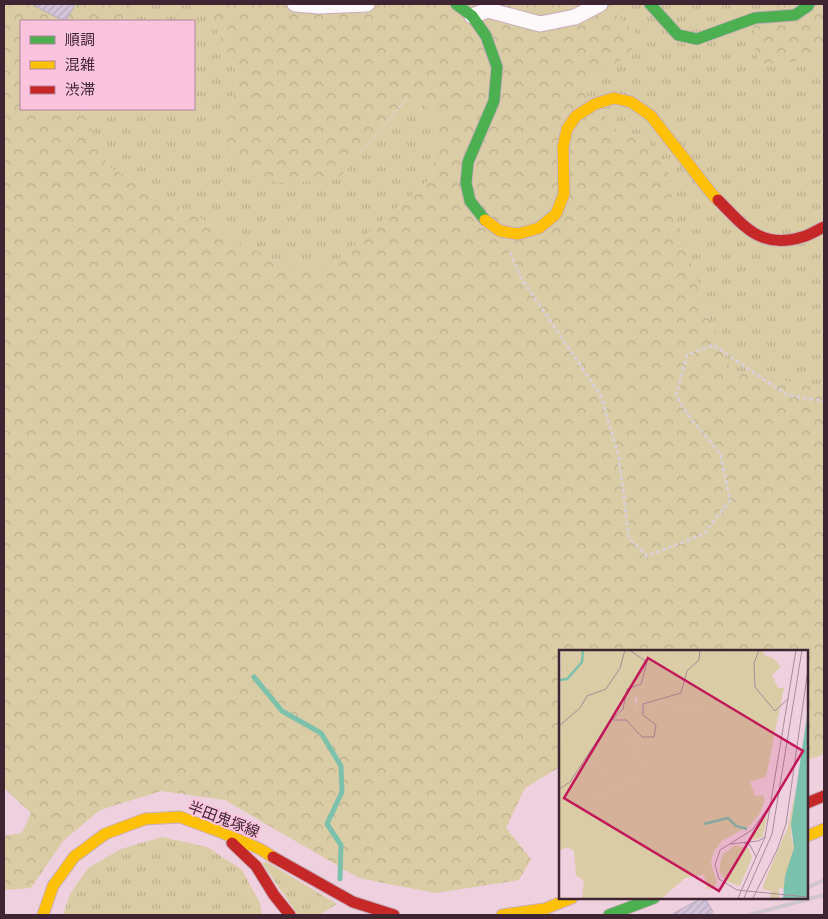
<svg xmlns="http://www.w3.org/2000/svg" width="828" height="919" viewBox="0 0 828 919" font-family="'Archivo Narrow','Noto Sans JP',sans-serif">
	<defs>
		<pattern id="grass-tufts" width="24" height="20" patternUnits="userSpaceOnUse" patternTransform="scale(1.25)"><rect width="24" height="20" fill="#dacca4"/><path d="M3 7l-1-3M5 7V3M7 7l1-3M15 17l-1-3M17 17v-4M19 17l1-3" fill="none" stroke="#bcaf8e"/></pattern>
		<pattern id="forest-crowns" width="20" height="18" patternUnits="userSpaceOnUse" patternTransform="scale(1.25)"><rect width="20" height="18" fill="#dacca4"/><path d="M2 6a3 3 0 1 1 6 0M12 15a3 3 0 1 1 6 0" fill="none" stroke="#bcaf8e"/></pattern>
		<pattern id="building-hatch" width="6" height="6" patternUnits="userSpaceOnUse" patternTransform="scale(1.25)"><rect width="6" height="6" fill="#d5c5dc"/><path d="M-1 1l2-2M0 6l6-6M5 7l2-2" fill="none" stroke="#b8a9bd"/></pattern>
	</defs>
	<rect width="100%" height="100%" fill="#efd0df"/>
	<path fill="url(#grass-tufts)" d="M131 4H210L209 14 239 77 223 138 338 179 408 98 438 113 432 177 328 268 282 265 108 166 82 109H194V21H122Z
		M606 4H775L758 65 824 59V389L731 370 703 301 675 214 667 168 645 137 617 130 579 87 630 54 637 35Z
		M162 837 207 847 242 870 260 903 262 915H63L70 894 88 868 121 849Z
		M267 862 337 904 319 915H298L262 863Z"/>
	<path fill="url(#forest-crowns)" d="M4 4H131L122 21H21V109H82L108 166 282 265 328 268 432 177 438 113 407 98 338 179 280 184 248 173 223 138 239 77 209 14 210 4H606L637 35 630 54 580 87 617 130 645 137 667 168 675 214 703 301 731 370 824 389V754L807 760V652H560V770L558 768 525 788 506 828 531 859 519 880 435 893 359 878 225 800 161 791 100 810 63 841 31 888 4 890V836L22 833 31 813 4 788Z
		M775 4H824V59L758 65 752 20 773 7Z"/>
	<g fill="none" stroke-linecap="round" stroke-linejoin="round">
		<path stroke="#7cc1ac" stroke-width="5" d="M254 677 282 711 321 733 341 766 342 792 327 824 341 845 340 879"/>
	</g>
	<path fill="url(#building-hatch)" stroke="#bcacbf" d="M36 4H70L74 6 66 21H64L35 6Z
		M702 898H705L713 912 707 915H675L674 913Z"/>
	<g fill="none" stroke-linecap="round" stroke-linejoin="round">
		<g stroke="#c8aebb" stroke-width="17">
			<path id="street" d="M295 4 319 6 367 4
				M472 16 488 10 540 24 575 17 600 4"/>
		</g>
		<g stroke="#c8aebb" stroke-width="13">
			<path id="fast" d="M456 4 472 16 486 36 497 67 494 101 468 162 466 183 470 201 485 220
				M650 4 678 35 697 39 755 18 795 15 808 6 809 4
				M609 915 654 898"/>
		</g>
		<g stroke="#c8aebb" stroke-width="13">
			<path id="slow" d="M485 220 500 231 518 234 539 228 556 214 564 194 563 147 567 129 576 116 595 104 614 98 631 102 651 116 712 194 718 200
				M807 836 824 829
				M43 915 53 886 74 857 105 834 145 819 180 817 218 831 260 849 273 857
				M502 915 544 909
				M529 915 572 898"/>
		</g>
		<g stroke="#c8aebb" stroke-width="13">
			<path id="jam" d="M718 200C744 226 761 250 802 237 810 235 817 230 824 227
				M807 803 824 796
				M232 843 256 866 274 895 290 915
				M273 857 353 902 394 915"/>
		</g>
		<path stroke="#d9cfd4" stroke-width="3" stroke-dasharray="4 2.5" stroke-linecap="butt" d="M510 252 520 276 601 396 619 458 629 538 647 556 704 534 730 500 720 453 690 418 676 395 687 355 713 345 787 395 824 401"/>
		<use href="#street" stroke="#fdf8fa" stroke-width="15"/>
		<use href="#fast" stroke="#4caf50" stroke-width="11"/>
		<use href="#slow" stroke="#ffc107" stroke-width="11"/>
		<use href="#jam" stroke="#c62828" stroke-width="11"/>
		<path stroke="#cfc6ca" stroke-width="4" d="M807 888 824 880
			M749 915 824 895"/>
	</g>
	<g text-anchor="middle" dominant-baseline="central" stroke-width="4" stroke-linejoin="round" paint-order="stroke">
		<g font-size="15" fill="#3f2432" stroke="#fcc3de">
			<text transform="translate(224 819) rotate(21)">半田鬼塚線</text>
		</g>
	</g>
	<g transform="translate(559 650)">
		<rect width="249" height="249" fill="#efd0df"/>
		<path d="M179 0H204L205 5 214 8 222 17 213 25 219 38H225L218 72 217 64 212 62 192 35 193 6ZM77 7 93 26 99 12 151 20 159 43 142 62 101 52 78 59V47L60 56 56 43 58 33 67 10ZM68 85 78 93 83 119 78 127 44 146 30 145 10 113 17 106 28 114 42 115 51 124 63 89ZM237 138 232 186 235 197 225 239 220 238V248H211L212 241 204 239V235L229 177ZM208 165 204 187 194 190V181ZM176 195 189 198 193 207 181 236 167 231 160 221 163 205Z" fill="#dacca4"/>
		<path d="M2 0H179L193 6 192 35 212 62 217 64 218 72 207 127 191 132 196 146 204 145 206 149 200 165 190 176 163 191 155 201 152 213 158 233 155 238 148 239 145 225 126 228 103 248H23L25 231 17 225 15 201 9 197 0 200ZM77 7 84 23 93 26 99 12 151 20 159 43 141 62 101 52 78 59 75 44 63 46 60 55 56 43 58 33 67 10ZM68 85 78 93 83 119 78 127 44 146 31 145 11 113 17 106 28 114 42 115 51 124 59 123 69 109 63 89Z" fill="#dacca4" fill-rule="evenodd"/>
		<path d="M249 59V248H224L226 226 235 198 232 174Z" fill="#7cc1ac"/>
		<path fill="none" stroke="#7cc1ac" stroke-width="2.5" d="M0 30 8 29 23 12 24 0M145 174 169 168 177 176 188 179"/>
		<path fill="none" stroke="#a98b9a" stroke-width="1" d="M200 0 195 13 196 37 216 61 230 48M55 70H67L83 87H95L97 75 84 65V54L122 43 128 21 140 10 141 0M0 76 21 58 28 46 47 39 61 18 66 0M0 139 11 132 49 74 64 59 68 39 82 34 88 12 70 0M209 158 193 180 161 200 156 215 160 229 178 240 249 247M185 193 191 195 197 207M171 194 199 191 207 187M179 248 206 187 237 0M185 248 213 184 243 0M194 248 218 200 227 174 249 19"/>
		<path fill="#c2185b" fill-opacity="0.15" stroke="#c2185b" stroke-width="2.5" d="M89 8 244 101 160 241 5 148Z"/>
		<rect width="249" height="249" fill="none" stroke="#3f2432" stroke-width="2.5"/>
	</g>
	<rect width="828" height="919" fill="none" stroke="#3f2432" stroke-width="10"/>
	<rect x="20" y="20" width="175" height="90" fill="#fcc3de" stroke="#b08399"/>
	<rect x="30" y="36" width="25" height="8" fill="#4caf50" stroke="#b08399"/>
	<text x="65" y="45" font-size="15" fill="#3f2432">順調</text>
	<rect x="30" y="61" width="25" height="8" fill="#ffc107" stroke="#b08399"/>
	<text x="65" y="70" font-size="15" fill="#3f2432">混雑</text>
	<rect x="30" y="86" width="25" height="8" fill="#c62828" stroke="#b08399"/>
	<text x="65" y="95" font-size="15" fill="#3f2432">渋滞</text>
</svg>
